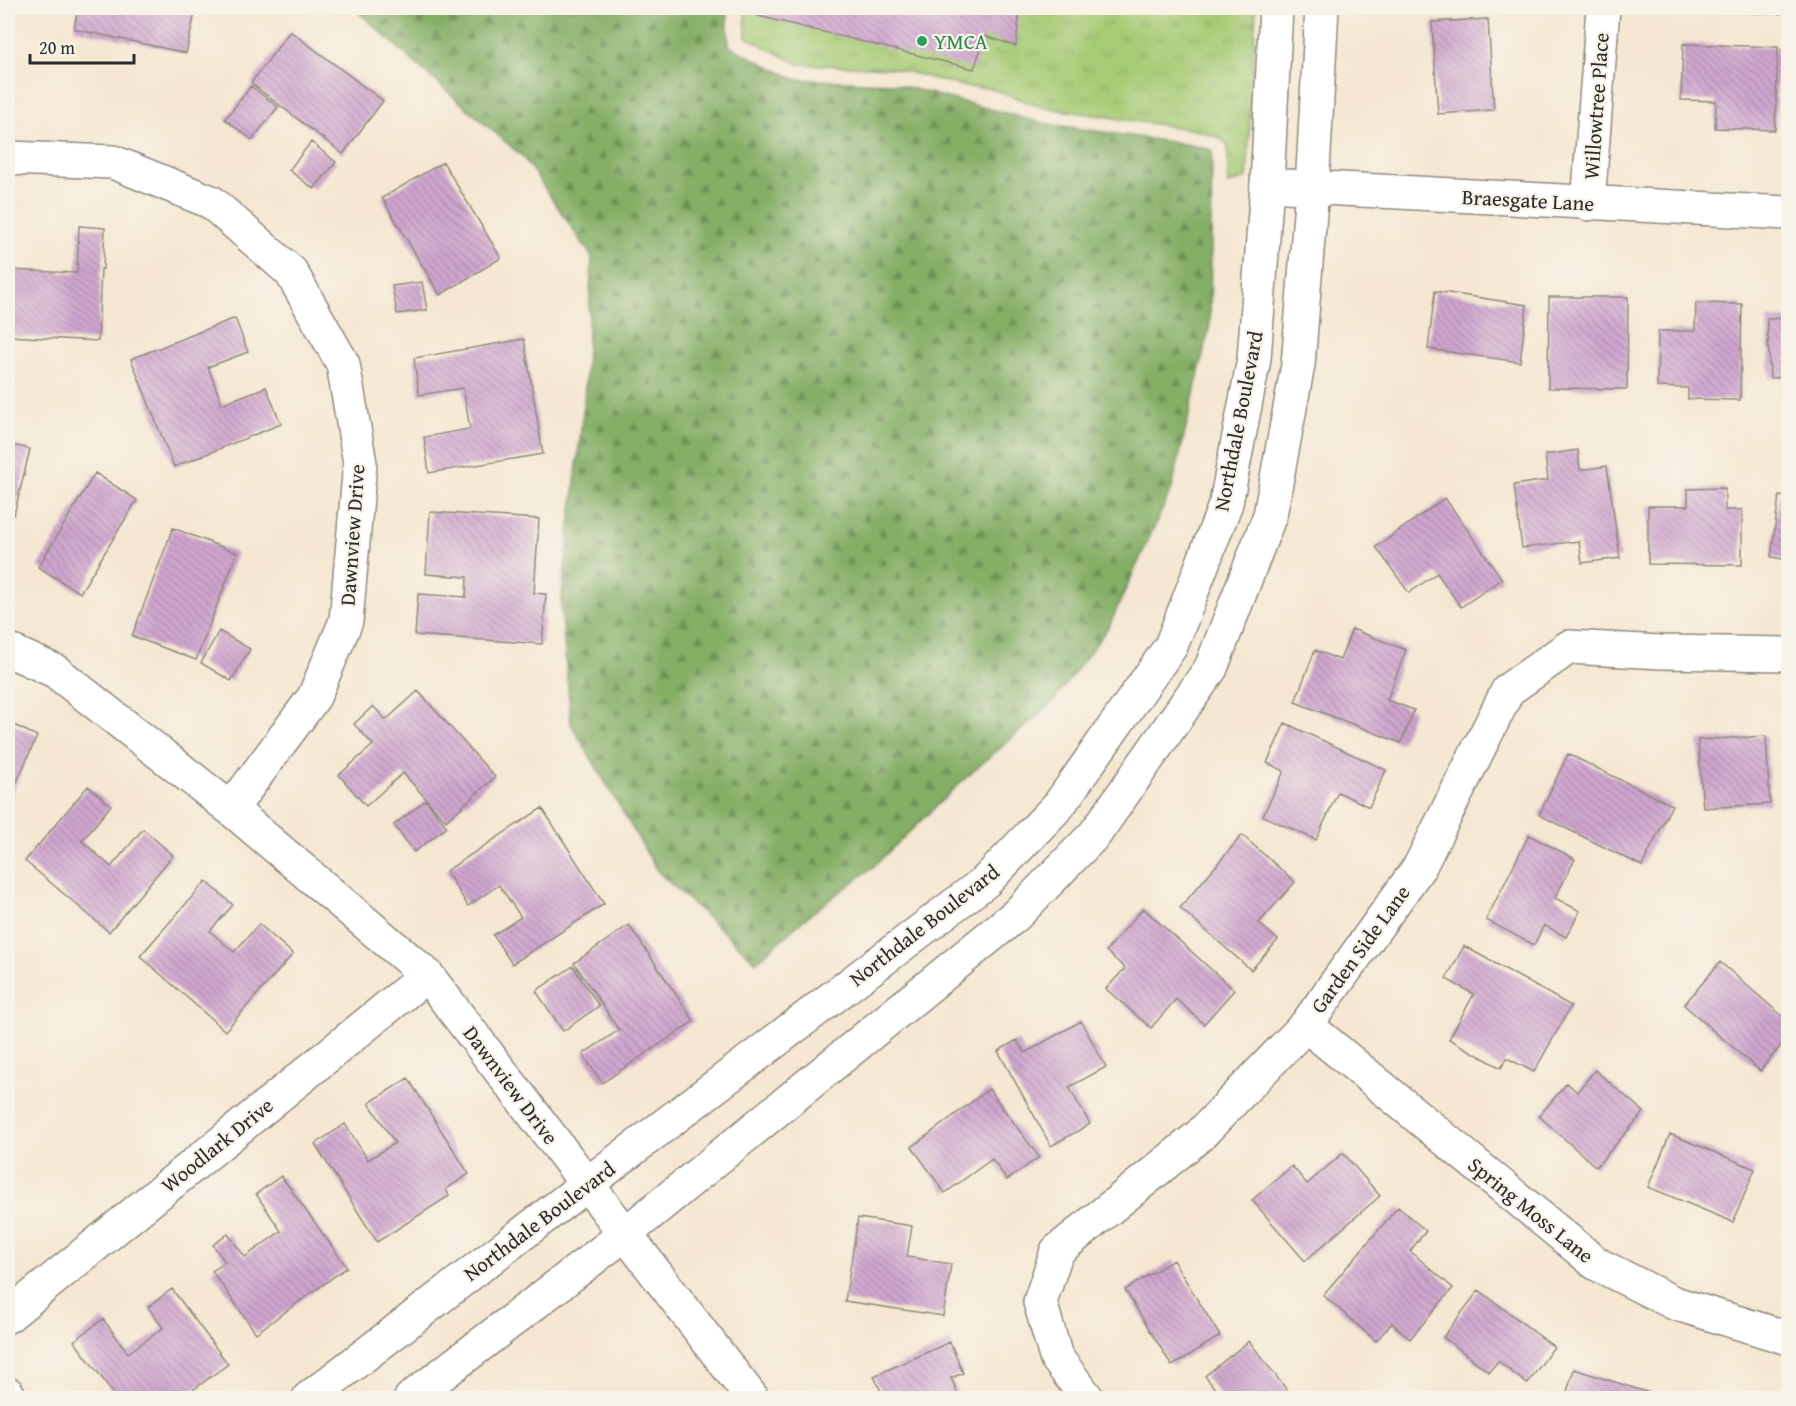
<svg xmlns="http://www.w3.org/2000/svg" width="1796" height="1406" viewBox="0 0 1796 1406" font-family="'Gentium Book Plus',serif">
	<defs>
		<pattern id="forest-firs" width="22" height="20" patternUnits="userSpaceOnUse" patternTransform="scale(1.5)"><rect width="22" height="20" fill="#84af66"/><path d="M5 1l3.5 6h-7zM16 11l3.5 6h-7z" fill="#6c8f54"/></pattern>
		<pattern id="park-tufts" width="24" height="20" patternUnits="userSpaceOnUse" patternTransform="scale(1.5)"><rect width="24" height="20" fill="#a6cb75"/><path d="M3 7l-1-3M5 7V3M7 7l1-3M15 17l-1-3M17 17v-4M19 17l1-3" fill="none" stroke="#8fae65"/></pattern>
		<pattern id="building-back-hatch" width="6" height="6" patternUnits="userSpaceOnUse" patternTransform="scale(1.5)"><rect width="6" height="6" fill="#cfa6cf"/><path d="M-1 5l2 2M0 0l6 6M5-1l2 2" fill="none" stroke="#a887a8"/></pattern>
	</defs>
	<rect width="100%" height="100%" fill="#f7f3e8"/>
	<filter id="ink" filterUnits="userSpaceOnUse"><feTurbulence type="fractalNoise" baseFrequency=".0167" numOctaves="2"/><feDisplacementMap in="SourceGraphic" scale="12" xChannelSelector="R" yChannelSelector="G"/><feConvolveMatrix kernelMatrix="1 2 1 2 8 2 1 2 1" color-interpolation-filters="sRGB"/></filter>
	<filter id="wash" filterUnits="userSpaceOnUse"><feTurbulence type="fractalNoise" baseFrequency=".008" numOctaves="4" result="noise"/><feDisplacementMap in="SourceGraphic" scale="24" xChannelSelector="R" yChannelSelector="G"/><feGaussianBlur stdDeviation="1.35" result="paint"/><feColorMatrix in="noise" values="0 0 0 0 0 0 0 0 0 0 0 0 0 0 0 0 0 1.4 0 .05"/><feComposite in="paint" operator="in"/></filter>
	<g filter="url(#wash)">
		<rect width="100%" height="100%" fill="#f5e7d1"/>
		<path fill="url(#forest-firs)" stroke="#586d48" stroke-width="1.5" d="M354 8H727L729 46 794 79 891 83 1042 123 1191 145 1212 150 1210 325 1172 488 1109 626 1053 702 961 782 873 867 807 917 756 962 658 872 571 724 561 605 584 404 592 257 524 158 424 71Z"/>
		<path fill="url(#park-tufts)" stroke="#687b50" stroke-width="1.5" d="M745 8H1256L1247 178 1228 184V146C1221 135 1207 134 1195 130L1041 107 989 88 966 87 892 68 799 64 746 37Z"/>
		<g id="blocks">
			<path fill="url(#building-back-hatch)" d="M78 8H196L186 53 74 29Z
				M759 8H1020L1016 46 985 36 974 69 758 16Z
				M1692 8H1780V14L1692 10Z
				M1488 19 1494 110 1438 114 1432 22Z
				M290 31 383 101 343 154 251 83Z
				M1683 44 1778 47 1775 130 1715 128 1716 101 1681 100Z
				M251 86 278 107 252 140 225 119Z
				M311 142 336 162 314 189 289 170Z
				M443 162 501 258 440 295 382 198Z
				M79 226 105 228 103 269H101L98 341 8 336V270L77 273Z
				M422 282 427 310 397 314 392 286Z
				M1435 291 1527 305 1520 362 1428 349Z
				M1549 297H1628L1627 389 1548 388Z
				M1696 303 1742 304 1740 400 1688 399V388L1657 387 1658 331H1695Z
				M235 318 248 352 208 367 222 404 266 387 281 424 174 467 131 359Z
				M1788 318V377L1770 378 1767 319Z
				M524 339 543 454 429 473 424 437 470 429 463 388 419 395 414 358Z
				M8 444 30 449 14 515 8 513Z
				M1578 450 1580 470 1607 466 1620 558 1582 563 1579 541 1522 548 1514 485 1548 480 1545 455Z
				M95 473 137 500 80 593 38 567Z
				M1725 488V510H1742V565L1648 564V506H1688V489Z
				M1779 496 1788 497V560L1771 557Z
				M1445 498 1502 579 1461 607 1437 573 1409 593 1376 547Z
				M430 512 539 519 534 593 546 594 542 644 415 635 418 594 466 597 467 577 426 574Z
				M173 528 237 553 196 660 132 636Z
				M1352 629 1406 650 1387 700 1414 710 1401 743 1295 702 1315 650 1340 660Z
				M219 631 250 649 231 681 201 663Z
				M418 691 495 777 446 821 403 773 366 806 339 775 373 745 354 724 373 706 386 720Z
				M8 722 37 736 8 802Z
				M1285 723 1386 770 1369 807 1338 792 1316 840 1263 816 1284 771 1267 763Z
				M1766 736 1770 804 1703 808 1698 740Z
				M1568 754 1672 805 1642 866 1539 815Z
				M88 786 111 805 82 841 111 867 143 829 173 855 109 932 25 861Z
				M426 800 447 827 414 852 394 825Z
				M542 808 604 904 512 964 493 935 521 917 499 885 468 906 446 871Z
				M1242 835 1295 882 1259 923 1278 940 1251 970 1180 908Z
				M1529 835 1575 859 1555 898 1580 911 1566 937 1544 925 1534 945 1486 920Z
				M206 881 233 905 210 931 234 952 259 924 293 954 225 1031 140 956Z
				M1143 908 1234 990 1204 1024 1176 999 1151 1028 1106 989 1125 968 1106 951Z
				M629 925 694 1021 602 1083 583 1054 619 1030 574 963Z
				M1464 946 1571 1006 1534 1072 1507 1058 1501 1068 1449 1039 1474 994 1446 979Z
				M1720 962 1788 1021V1037L1760 1071 1684 1005Z
				M573 966 599 1006 563 1031 536 991Z
				M1081 1021 1106 1067 1069 1087 1090 1124 1051 1146 998 1051 1017 1040 1025 1053Z
				M1595 1070 1644 1112 1596 1167 1539 1116 1567 1083 1577 1092Z
				M408 1078 469 1174 446 1189 449 1196 377 1242 315 1144 345 1124 368 1160 395 1143 369 1103Z
				M989 1089 1039 1157 1007 1180 992 1159 945 1193 912 1147Z
				M1670 1134 1755 1169 1733 1222 1648 1187Z
				M1343 1153 1380 1196 1305 1261 1252 1200 1292 1166 1307 1184Z
				M281 1176 347 1267 256 1333 212 1271 225 1262 213 1245 228 1234 245 1257 281 1231 256 1194Z
				M1398 1207 1426 1231 1410 1251 1453 1288 1410 1339 1392 1323 1376 1341 1323 1295Z
				M858 1218 912 1226 907 1257 951 1264 943 1316 845 1301Z
				M1173 1260 1220 1336 1172 1366 1125 1290Z
				M172 1289 228 1364 182 1398H117L74 1341 103 1319 128 1353 163 1328 148 1307Z
				M1479 1290 1554 1347 1527 1384 1498 1361 1489 1372 1443 1337Z
				M1249 1341 1293 1398H1222L1205 1376Z
				M950 1342 963 1373 951 1378 960 1398H884L874 1376Z
				M1574 1369 1662 1397V1398H1565Z"/>
		</g>
	</g>
	<g filter="url(#ink)">
		<use href="#blocks" fill-opacity="0" stroke="#90897e" stroke-width="1.5"/>
		<g fill="none" stroke-linecap="round" stroke-linejoin="round">
			<g stroke="#90897e" stroke-width="36">
				<path id="minor" d="M8 158 113 162 211 202 291 272 343 364 360 463 346 621 314 697 231 809
					M1267 185 1788 213
					M1588 204 1603 8
					M8 650 55 671 231 809 427 975 587 1184
					M1306 1025 1597 1264 1674 1303 1788 1338
					M8 1316 427 975
					M8 1394 9 1398
					M1087 1398 1056 1357 1040 1302 1057 1251 1199 1136 1306 1025 1420 866 1508 690 1569 647 1661 652 1788 654"/>
			</g>
			<g stroke="#90897e" stroke-width="36">
				<path id="tertiary" d="M587 1184 752 1398
					M309 1398 587 1184 986 881 1059 805 1171 646 1226 503 1254 359 1267 185 1276 8
					M411 1398 625 1234 1016 915 1095 834 1211 668 1270 515 1298 365 1312 188 1322 8"/>
			</g>
			<use href="#minor" stroke="#fff" stroke-width="33"/>
			<use href="#tertiary" stroke="#fff" stroke-width="33"/>
		</g>
	</g>
	<circle fill="#2e9e5b" stroke="#f7f3e8" stroke-width="2" cx="922" cy="41" r="6"/>
	<g text-anchor="middle" dominant-baseline="central" stroke-width="4.5" stroke-linejoin="round" paint-order="stroke">
		<g font-size="21" fill="#27864d" stroke="#f7f3e8" text-anchor="start">
			<text x="934" y="41">YMCA</text>
		</g>
		<g font-size="21" fill="#2b2b2b" stroke="#f7f3e8">
			<text transform="translate(1596 106) rotate(-86)">Willowtree Place</text>
			<text transform="translate(1528 200) rotate(3)">Braesgate Lane</text>
			<text transform="translate(1238 421) rotate(-79)">Northdale Boulevard</text>
			<text transform="translate(352 535) rotate(-86)">Dawnview Drive</text>
			<text transform="translate(924 925) rotate(-38)">Northdale Boulevard</text>
			<text transform="translate(1360 949) rotate(-54)">Garden Side Lane</text>
			<text transform="translate(511 1085) rotate(53)">Dawnview Drive</text>
			<text transform="translate(217 1145) rotate(-39)">Woodlark Drive</text>
			<text transform="translate(1531 1210) rotate(39)">Spring Moss Lane</text>
			<text transform="translate(539 1221) rotate(-37)">Northdale Boulevard</text>
		</g>
	</g>
	<rect width="1796" height="1406" fill="none" stroke="#f7f3e8" stroke-width="30"/>
	<path d="M30 54v9h104v-9" fill="none" stroke="#2b2b2b" stroke-width="3"/>
	<text x="39" y="54" font-size="18" fill="#2b2b2b" stroke="#f7f3e8" stroke-width="4.5" paint-order="stroke">20 m</text>
</svg>
